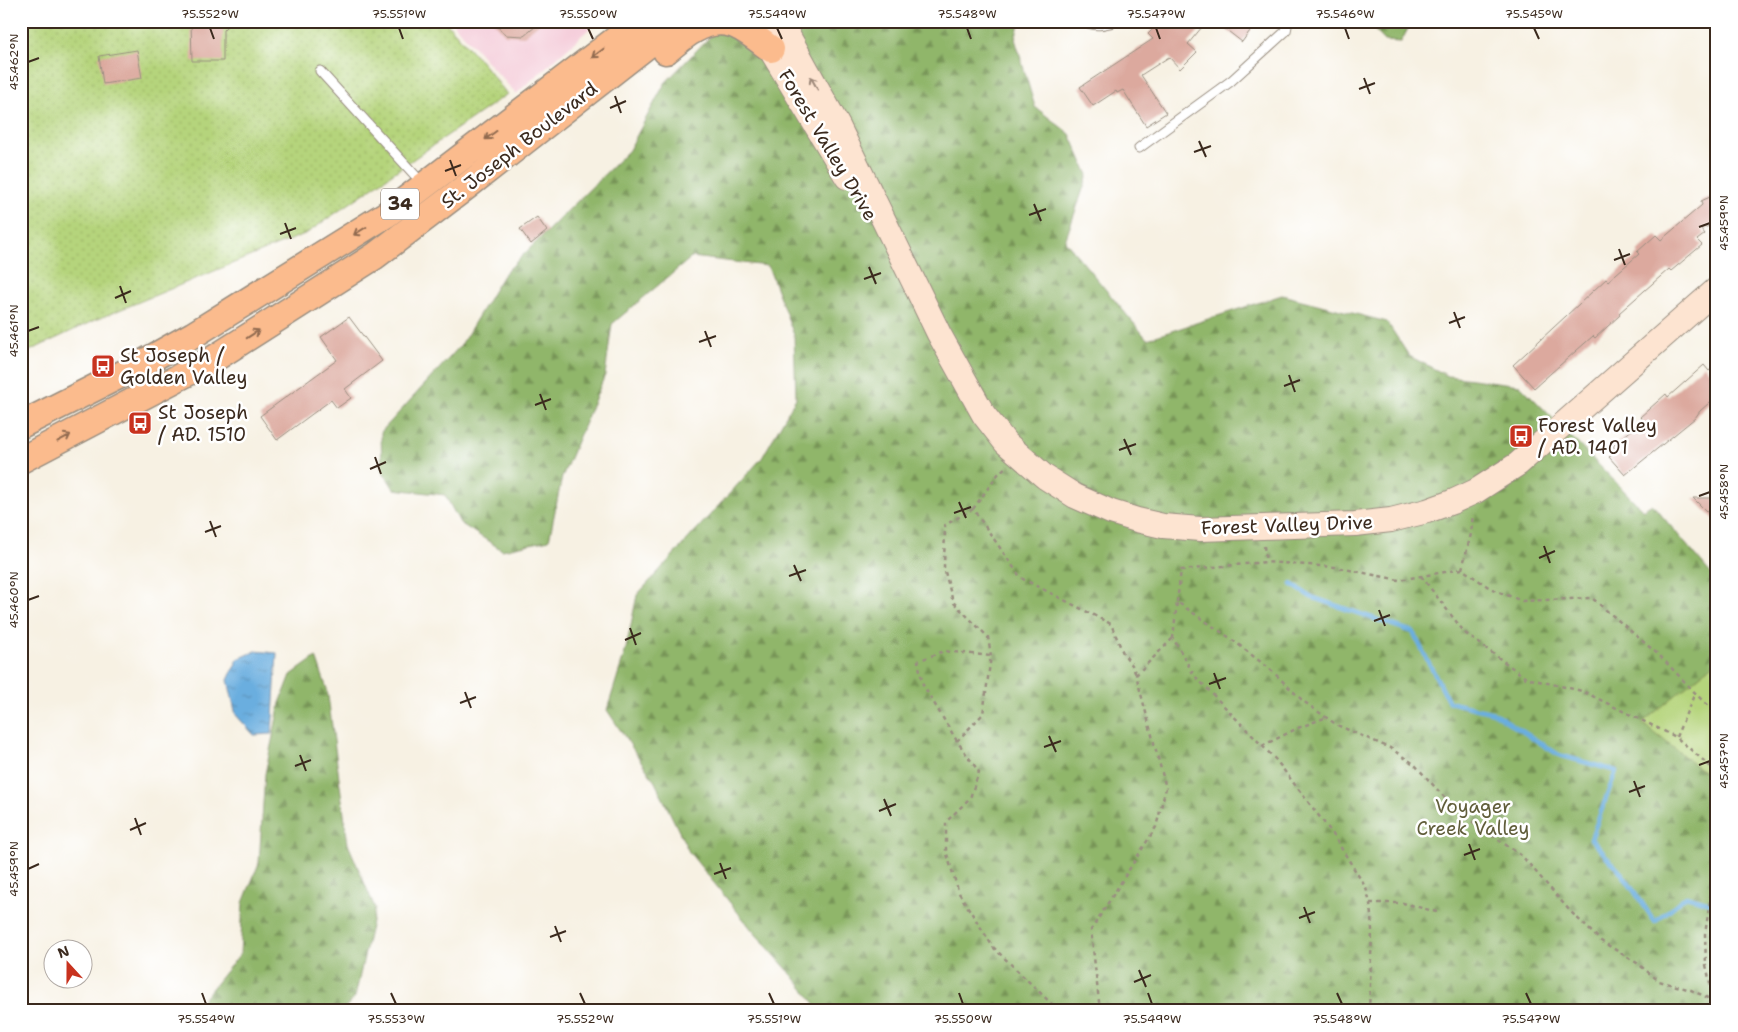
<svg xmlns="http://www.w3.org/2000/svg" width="1738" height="1032" viewBox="0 0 1738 1032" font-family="'Shantell Sans',sans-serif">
	<defs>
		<pattern id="grass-dots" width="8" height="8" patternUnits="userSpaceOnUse" patternTransform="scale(1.25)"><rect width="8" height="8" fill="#b5d47b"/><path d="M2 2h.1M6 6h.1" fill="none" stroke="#9db66a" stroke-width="1.8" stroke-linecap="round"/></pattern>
		<pattern id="forest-firs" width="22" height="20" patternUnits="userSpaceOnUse" patternTransform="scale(1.25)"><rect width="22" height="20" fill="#90b66b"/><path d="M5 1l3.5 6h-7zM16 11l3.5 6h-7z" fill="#779457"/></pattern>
		<pattern id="water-ripples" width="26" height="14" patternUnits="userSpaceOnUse" patternTransform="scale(1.25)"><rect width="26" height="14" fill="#6baedf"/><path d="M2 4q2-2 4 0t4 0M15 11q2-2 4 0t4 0" fill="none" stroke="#598eb4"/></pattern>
	</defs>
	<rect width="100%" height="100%" fill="#fff"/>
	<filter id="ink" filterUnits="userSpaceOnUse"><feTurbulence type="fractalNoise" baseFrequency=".02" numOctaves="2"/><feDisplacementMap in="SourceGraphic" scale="10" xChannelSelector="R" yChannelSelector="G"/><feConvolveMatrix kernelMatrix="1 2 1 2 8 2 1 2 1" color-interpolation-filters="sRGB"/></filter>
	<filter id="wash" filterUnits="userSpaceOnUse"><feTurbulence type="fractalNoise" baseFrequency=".0096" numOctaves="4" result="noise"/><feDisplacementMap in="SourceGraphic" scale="20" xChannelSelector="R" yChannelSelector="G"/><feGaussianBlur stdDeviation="1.12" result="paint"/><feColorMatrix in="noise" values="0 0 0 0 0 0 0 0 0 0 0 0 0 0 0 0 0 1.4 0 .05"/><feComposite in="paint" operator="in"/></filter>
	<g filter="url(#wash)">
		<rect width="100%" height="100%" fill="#f7f1e3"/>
		<path fill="#f5cfdb" d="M451 21H598L516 94Z"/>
		<path fill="url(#grass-dots)" stroke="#787f4c" d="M21 21H445L484 65 507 94 307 233 95 320 21 355Z"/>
		<path fill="url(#forest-firs)" stroke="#667044" d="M725 21H1020L1015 39 1035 107 1070 134 1088 175 1065 241 1147 339 1282 295 1387 322 1409 356 1448 376 1520 385 1643 510 1652 504 1717 581V1011H821L793 976 753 931 689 852 655 782 607 710 626 649 637 595 762 458 796 398 794 335 768 266 692 257 612 324 605 375 562 477 549 540 502 550 460 523 445 495 394 489 382 470 381 432 461 345 503 275 629 150 665 83Z
			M1366 21H1412L1401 42 1385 41Z
			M316 657 327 689 348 844 375 908 355 997 342 1011H185L200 1003 240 954 243 903 259 863 265 774 280 703 291 675Z"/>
		<path fill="#b5d47b" stroke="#787f4c" d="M1717 661V782L1642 723Z"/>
		<path fill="url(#water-ripples)" stroke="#536c7e" d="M256 651 277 653 272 734 254 735 236 715 228 680 238 659Z"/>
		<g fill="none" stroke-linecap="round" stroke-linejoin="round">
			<path stroke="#6baedf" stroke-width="4.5" d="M1291 584 1311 597 1413 632 1449 702 1494 713 1559 755 1616 771 1591 839 1623 875 1655 922 1686 896 1717 905"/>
		</g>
		<g id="blocks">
			<path fill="#dca99e" d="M191 21H232L223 30V61H192Z
				M493 21H542L524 36 505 35Z
				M1161 21H1207L1188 44 1197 52 1180 69 1169 57 1141 75 1166 113 1146 126 1123 90 1117 93 1116 91 1093 106 1080 87 1153 39 1148 34Z
				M1215 21H1257L1242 42Z
				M137 50 142 78 103 84 99 56Z
				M1717 194V223L1701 229 1705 234 1697 240 1702 245 1671 271 1669 269 1619 313 1620 315 1595 338 1593 336 1534 388 1513 365 1606 279 1608 281 1639 254 1637 252 1656 235 1661 240 1702 205 1701 201Z
				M537 217 547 231 531 244 520 229Z
				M349 317 382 361 345 389 351 398 337 408 331 400 277 440 260 416 337 360 321 337Z
				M1717 364V396L1700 411 1695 418 1625 475 1609 457 1617 451 1613 446 1643 420 1640 417 1666 394 1668 397 1704 365 1709 371Z
				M1693 498H1717V522Z"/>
		</g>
	</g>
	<g filter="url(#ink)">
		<use href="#blocks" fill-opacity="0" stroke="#998e80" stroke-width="1"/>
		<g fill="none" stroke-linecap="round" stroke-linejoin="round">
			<g stroke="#998e80" stroke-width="11">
				<path id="lane" d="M1083 21C1094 27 1104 25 1116 21
					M320 71 423 184
					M1139 148 1231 81 1286 31 1288 21"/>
			</g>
			<g stroke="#998e80" stroke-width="26">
				<path id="secondary" d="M780 21 838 126 939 334 984 415 1006 443 1045 477 1075 496 1111 512 1137 520 1163 526 1200 529 1355 524 1391 520 1427 511 1452 502 1476 491 1518 464 1717 289
					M760 32 847 177"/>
			</g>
			<g stroke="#998e80" stroke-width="29">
				<path id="primary" d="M666 51C675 44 684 35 694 30 727 11 745 30 771 49
					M21 425 136 367 193 335 387 214 640 21
					M21 460 212 360 375 256 467 186 678 21"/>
			</g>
			<path stroke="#998e80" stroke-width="2.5" stroke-dasharray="4 4" stroke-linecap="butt" d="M973 509 999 473 1006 467
				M1264 546 1266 562
				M1462 569 1471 534 1473 514
				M1421 576 1465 633 1526 678 1582 691 1676 737 1717 772
				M1177 602 1181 570 1266 562 1335 567 1399 580 1462 569 1490 588 1522 601 1592 598 1660 656 1701 699 1717 713
				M1676 737 1695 693
				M957 741 923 685 918 661 944 651 991 656
				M1262 746 1298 728 1327 717
				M1370 903H1403L1437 912
				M1714 1000 1706 965 1705 934 1717 856
				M1059 1011 993 947 959 893 946 851V822L970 798 979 772 957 741 983 714 991 656 988 637 953 602 944 568 945 525 973 509 1021 578 1111 624 1123 653 1132 665 1136 675
				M1100 1011 1091 930 1156 827 1166 788 1136 675 1173 638
				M1369 1011 1372 930 1370 903 1366 888 1332 833 1276 760 1194 675 1173 638 1177 602 1230 638 1271 670 1303 701 1337 725 1390 748 1414 764 1457 811 1522 856 1570 911 1601 941 1637 963 1659 981 1691 990 1717 1002"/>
			<use href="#lane" stroke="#fff" stroke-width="9"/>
			<use href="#secondary" stroke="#fde4d1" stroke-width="24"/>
			<use href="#primary" stroke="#fbbb8d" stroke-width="26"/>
		</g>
		<defs><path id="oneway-shaft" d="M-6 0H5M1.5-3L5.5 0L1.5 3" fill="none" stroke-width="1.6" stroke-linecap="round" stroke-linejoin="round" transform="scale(1.25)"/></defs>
		<g stroke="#916b50">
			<use href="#oneway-shaft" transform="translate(598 53) rotate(143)"/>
			<use href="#oneway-shaft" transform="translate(491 135) rotate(143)"/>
			<use href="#oneway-shaft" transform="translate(360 231) rotate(148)"/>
			<use href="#oneway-shaft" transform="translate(253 334) rotate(-33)"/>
			<use href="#oneway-shaft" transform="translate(64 438) rotate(-28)"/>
		</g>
		<use stroke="#9c8778" href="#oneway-shaft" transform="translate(814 83) rotate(-119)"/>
	</g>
	<path fill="none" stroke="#3b2a1e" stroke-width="2" d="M210 28 214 39M399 28 403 39M588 28 593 39M777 28 782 39M967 28 971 39M1156 28 1160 39M1345 28 1349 39M1534 28 1539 39M28 62 39 58M1364 78 1370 94M1359 89 1375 83M615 96 621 113M610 108 626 101M1199 141 1206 157M1194 152 1211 146M450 160 456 176M445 171 461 165M1034 204 1041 221M1029 215 1046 209M285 223 291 239M1699 227 1710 223M280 234 296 228M1619 249 1625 265M1614 260 1630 254M869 267 876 284M864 279 881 273M120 286 126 303M115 298 131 291M1454 312 1460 328M1449 323 1465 317M28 331 39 327M705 331 711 347M699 342 716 336M1289 375 1295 392M1284 386 1300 380M540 394 546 410M535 405 551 399M1124 439 1131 455M1119 450 1136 444M375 457 381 474M370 469 386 462M1699 496 1710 492M959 502 966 518M954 513 971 507M210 521 216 537M205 532 221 526M1544 546 1550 563M1539 558 1555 551M794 565 801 581M789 576 806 570M28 600 39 596M1379 610 1385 626M1374 621 1390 615M630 628 636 645M625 640 641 633M1214 673 1220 689M1209 684 1226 678M465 692 471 708M460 703 476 697M1049 736 1056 752M1044 747 1061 741M300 755 306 771M1699 765 1710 761M295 766 311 760M1634 781 1640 797M1629 792 1645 786M884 799 891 816M879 811 896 804M135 818 141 835M130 830 146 823M1469 844 1475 860M1464 855 1480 849M720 863 726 879M28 869 39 864M714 874 731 868M1304 907 1310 923M1299 918 1315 912M555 926 561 942M550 937 566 931M1139 970 1146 987M1134 982 1151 975M202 993 206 1004M391 993 396 1004M580 993 585 1004M769 993 774 1004M959 993 963 1004M1148 993 1152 1004M1337 993 1342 1004M1526 993 1531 1004"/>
	<defs>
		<g id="bus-square" transform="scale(1.25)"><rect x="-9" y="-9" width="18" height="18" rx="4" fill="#c8321e" stroke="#fff"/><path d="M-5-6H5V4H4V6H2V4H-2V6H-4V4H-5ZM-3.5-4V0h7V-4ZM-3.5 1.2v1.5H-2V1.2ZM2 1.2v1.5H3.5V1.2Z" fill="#fff"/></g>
	</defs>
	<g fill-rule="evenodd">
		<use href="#bus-square" x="103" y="366"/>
		<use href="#bus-square" x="140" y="423"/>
		<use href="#bus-square" x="1521" y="436"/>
	</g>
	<g text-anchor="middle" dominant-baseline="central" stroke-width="5" stroke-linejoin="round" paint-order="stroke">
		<rect fill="#fff" stroke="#766a62" stroke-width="1" x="381" y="188.5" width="38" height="31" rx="4"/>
		<g font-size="18" font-weight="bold" fill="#3b2a1e">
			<text x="400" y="204">34</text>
		</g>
		<g font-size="19" fill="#3b2a1e" stroke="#fff">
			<text transform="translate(519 145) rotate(-38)">St. Joseph Boulevard</text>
			<text transform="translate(828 145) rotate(59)">Forest Valley Drive</text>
			<text transform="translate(1287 525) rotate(-2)">Forest Valley Drive</text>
		</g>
		<g font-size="19" fill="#3b2a1e" stroke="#fff" text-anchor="start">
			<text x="120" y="355">St Joseph /<tspan x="120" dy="22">Golden Valley</tspan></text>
			<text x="158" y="412">St Joseph<tspan x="158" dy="22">/ AD. 1510</tspan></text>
			<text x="1538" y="425">Forest Valley<tspan x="1538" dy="22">/ AD. 1401</tspan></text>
		</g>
		<g font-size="19" fill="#605d3a" stroke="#fff">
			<text x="1473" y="806">Voyager<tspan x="1473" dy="22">Creek Valley</tspan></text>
		</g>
	</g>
	<rect width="1738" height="1032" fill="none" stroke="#fff" stroke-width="55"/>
	<g transform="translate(68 964) rotate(339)"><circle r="24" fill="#ffffff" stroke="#b1aaa5"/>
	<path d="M0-4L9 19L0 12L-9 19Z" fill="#c8321e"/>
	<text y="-8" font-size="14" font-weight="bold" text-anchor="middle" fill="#3b2a1e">N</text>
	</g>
	<rect x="28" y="28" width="1682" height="976" fill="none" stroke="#3b2a1e" stroke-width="2"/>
	<g font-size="12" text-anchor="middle" fill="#3b2a1e">
		<text x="210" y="18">75.552°W</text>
		<text x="399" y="18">75.551°W</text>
		<text x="588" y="18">75.550°W</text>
		<text x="777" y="18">75.549°W</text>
		<text x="967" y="18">75.548°W</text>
		<text x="1156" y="18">75.547°W</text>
		<text x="1345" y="18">75.546°W</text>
		<text x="1534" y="18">75.545°W</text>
		<text transform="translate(14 62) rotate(-90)" y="4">45.462°N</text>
		<text transform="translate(1724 223) rotate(-90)" y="4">45.459°N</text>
		<text transform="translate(14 331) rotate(-90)" y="4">45.461°N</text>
		<text transform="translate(1724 492) rotate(-90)" y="4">45.458°N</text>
		<text transform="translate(14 600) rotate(-90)" y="4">45.460°N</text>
		<text transform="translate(1724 761) rotate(-90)" y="4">45.457°N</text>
		<text transform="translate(14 869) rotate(-90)" y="4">45.459°N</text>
		<text x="206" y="1023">75.554°W</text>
		<text x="396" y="1023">75.553°W</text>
		<text x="585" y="1023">75.552°W</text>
		<text x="774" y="1023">75.551°W</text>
		<text x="963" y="1023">75.550°W</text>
		<text x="1152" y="1023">75.549°W</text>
		<text x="1342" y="1023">75.548°W</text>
		<text x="1531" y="1023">75.547°W</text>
	</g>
</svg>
